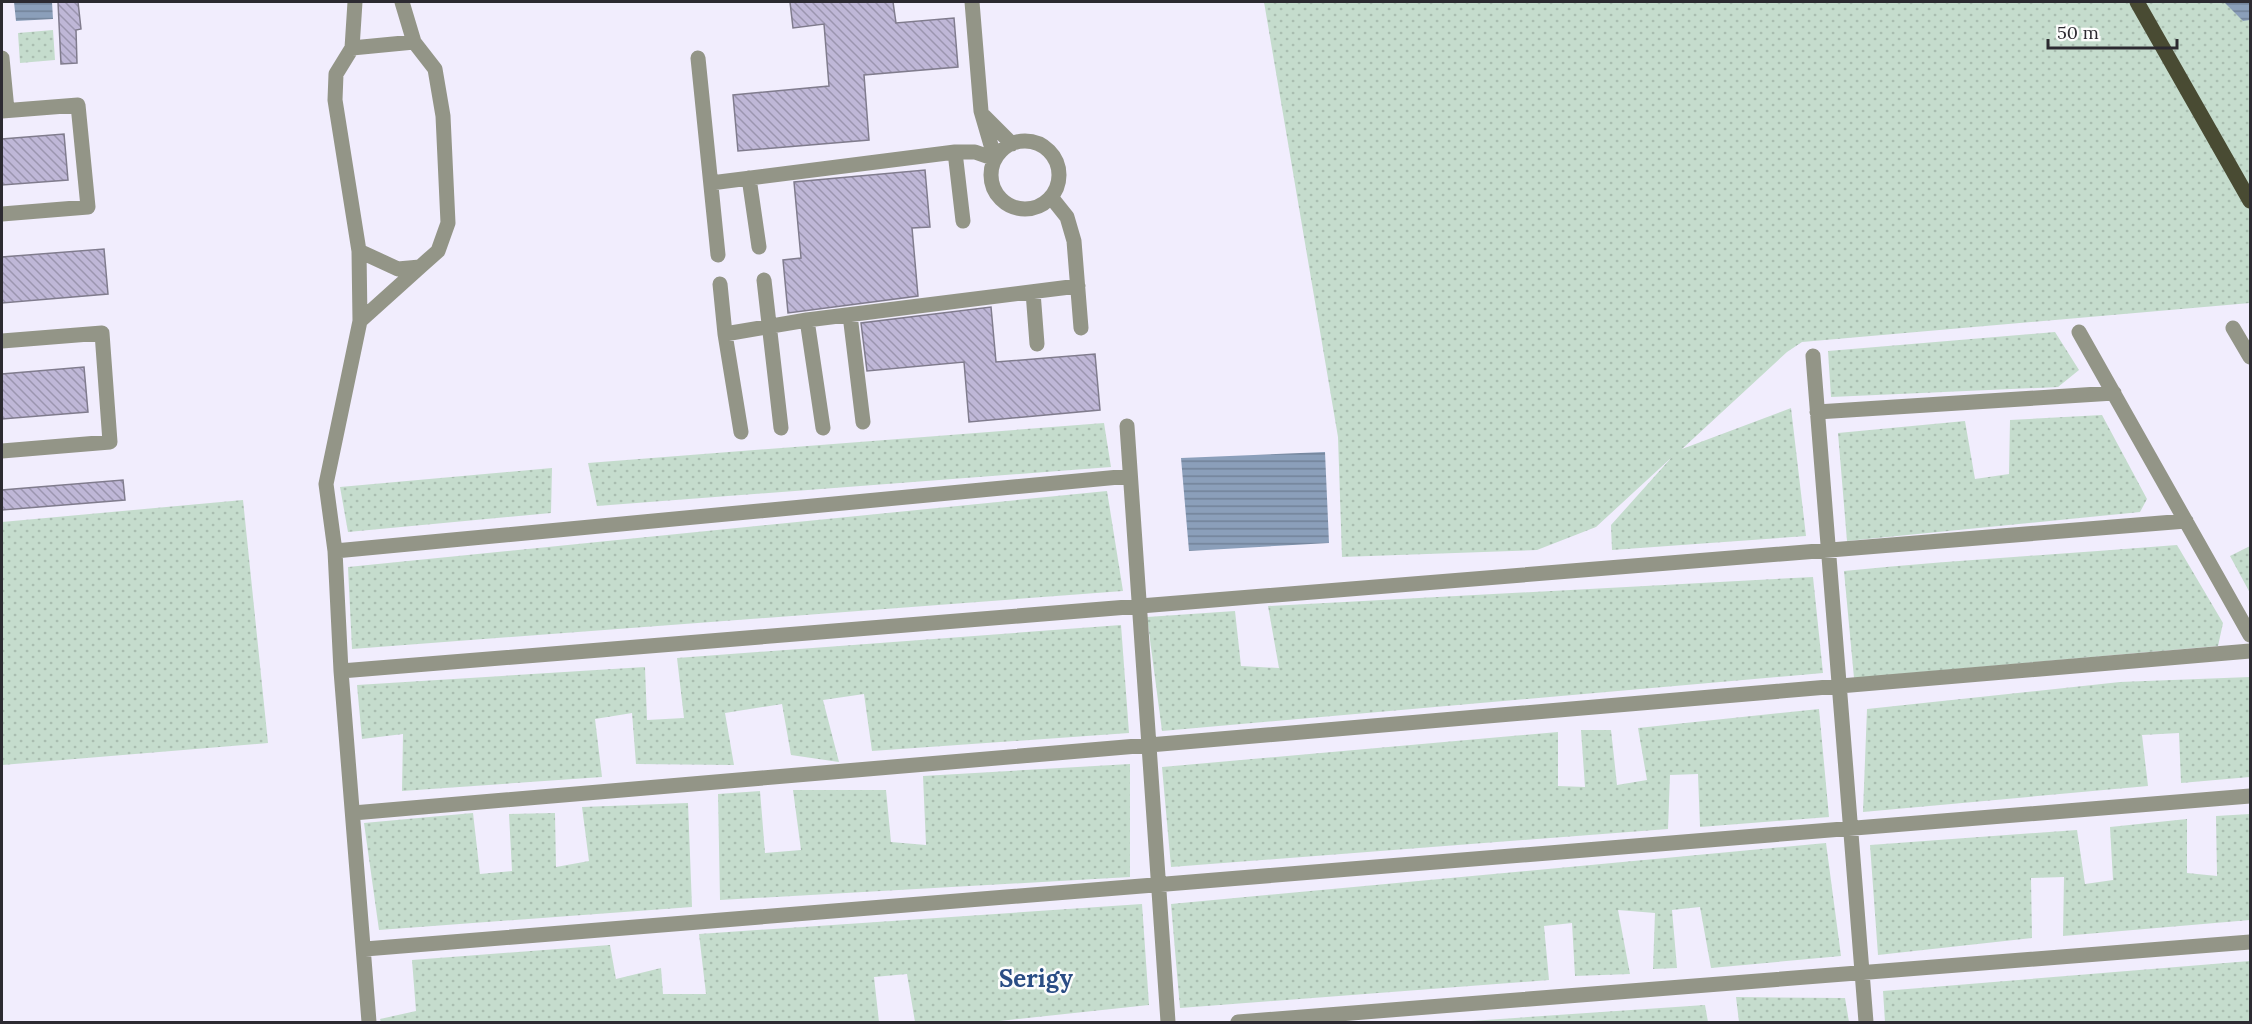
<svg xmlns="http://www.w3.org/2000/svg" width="2252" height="1024" viewBox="0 0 2252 1024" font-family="Lora,serif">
	<defs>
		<pattern id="grass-dots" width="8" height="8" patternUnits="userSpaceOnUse" patternTransform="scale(1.5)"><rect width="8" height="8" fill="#c5dccd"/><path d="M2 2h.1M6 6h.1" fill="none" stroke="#a9bdb0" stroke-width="1.8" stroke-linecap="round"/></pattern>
		<pattern id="water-rules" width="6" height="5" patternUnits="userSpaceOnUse" patternTransform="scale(1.5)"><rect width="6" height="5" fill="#8b9fba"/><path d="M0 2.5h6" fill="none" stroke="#728298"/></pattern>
		<pattern id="building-back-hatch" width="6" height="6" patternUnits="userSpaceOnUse" patternTransform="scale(1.5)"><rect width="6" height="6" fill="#bfb7d7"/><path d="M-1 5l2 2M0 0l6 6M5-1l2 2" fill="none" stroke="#9b95af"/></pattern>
	</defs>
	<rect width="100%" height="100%" fill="#f1edfd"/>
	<path fill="url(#grass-dots)" d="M1264 2H2250V303L1802 342 1787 352 1682 449 1791 408 1806 536 1612 550 1611 525 1672 457 1596 527 1537 550 1342 557 1338 437Z
		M53 30 55 60 20 63 18 33Z
		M2055 332 2079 370 2058 387 1831 397 1828 351Z
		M2102 415 2147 499 2140 512 1847 541 1838 433 1965 421 1975 479 2009 474 2010 420Z
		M1104 423 1111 467 597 506 588 463Z
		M552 468 551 513 348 532 340 487Z
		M1107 491 1123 591 352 649 348 567Z
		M243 500 268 743 2 765V522Z
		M2177 545 2223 623 2218 646 1854 678 1844 571C1955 560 2066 554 2177 545Z
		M2250 546V593L2230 556Z
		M1813 577 1823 673 1162 731 1147 617 1235 611 1241 666 1279 668 1268 606Z
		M1121 625 1129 733 872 751 864 694 823 700 839 762 791 755 782 704 725 713 734 765 636 764 632 713 595 719 602 777 402 791 403 734 362 739 357 685 645 667 647 720 684 718 677 658Z
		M2250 677V777L2181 783 2179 733 2142 735 2148 786 1863 812 1867 709 2120 682Z
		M1819 709 1829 817 1700 827 1698 774 1670 775 1668 829 1171 867 1162 767 1558 732V786L1585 787 1581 730H1611L1617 785 1647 780 1638 728Z
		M1130 764V877L720 900 718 794 760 791 765 853 801 850 793 790H886L891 842 926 845 923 776Z
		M688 803 692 907 379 930 364 823 473 813 480 874 512 871 509 814 555 813 556 867 589 861 582 807Z
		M2250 814V920L2063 936 2064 877 2031 878 2032 938 1878 955 1870 845 2077 830 2085 884 2113 880 2110 827 2187 819V873L2217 876 2216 816Z
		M1826 843 1841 956 1711 968 1700 907 1672 910 1677 968 1653 969 1655 913 1618 910 1630 974 1575 976 1572 923 1544 926 1549 980 1180 1008 1171 904Z
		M1142 904 1149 1005 990 1022H915L907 974 874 977 879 1022H381L380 1019 416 1011 412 960 610 945 616 979 661 968 663 994H706L699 934Z
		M2250 961V1021L1885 1022 1883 991Z
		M1736 997 1845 998 1849 1022H1739Z
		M1705 1005 1708 1022H1456Z"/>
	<path fill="url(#water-rules)" d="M14 2H52L53 19 16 21Z
		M2224 2H2250V20L2243 21Z
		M1325 452 1329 543 1189 551 1181 458Z"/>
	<path fill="url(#building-back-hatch)" stroke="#807c8d" stroke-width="1.5" d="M58 2H78L81 29 76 30 77 63 61 64Z
		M790 2H893L896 23 954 18 958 67 864 75 869 140 738 151 733 95 829 86 824 24 793 28Z
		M64 134 68 180 2 185V139Z
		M925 170 930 227 912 228 918 296 788 313 783 260 801 258 794 182Z
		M104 249 108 294 2 303V257Z
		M991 307 996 362 1095 354 1100 410 969 422 964 362 867 371 861 323Z
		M84 367 88 412 2 419V374Z
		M123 480 125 500 2 510V490Z"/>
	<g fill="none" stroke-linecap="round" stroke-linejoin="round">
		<path stroke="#939587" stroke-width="15" d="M355 2 352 48 336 74 335 100 359 251 360 321 326 484 335 551 341 671 369 1022
			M972 2 981 111 995 159
			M352 48 414 42
			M2 58 7 110
			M698 58 718 255
			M2 111 78 105 88 207 2 214
			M984 116 1012 144
			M991 175a34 34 0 1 1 68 0a34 34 0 1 1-68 0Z
			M955 152 963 221
			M749 178 759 247
			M711 183 955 152H975L995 159
			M1051 197 1067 217 1074 241 1081 328
			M359 251 398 269 420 267 438 251 448 223 443 116 435 69 414 42 402 2
			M764 280 781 428
			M720 284 725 334 741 432
			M1033 292 1037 344
			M850 315 863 422
			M807 320 823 428
			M360 321 420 267
			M2233 328 2250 357
			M2079 332 2250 635
			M725 334 807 320 1078 286
			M2 341 102 333 110 442 2 451
			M1813 356 1866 1022
			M1817 412 2114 393
			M1127 426 1168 1022
			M335 551 1130 476
			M341 671 2186 521
			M353 813 2250 651
			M365 949 2250 796
			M1238 1022 2250 942"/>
		<path stroke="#494b33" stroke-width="15" d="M2137 2 2250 201"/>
	</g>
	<g text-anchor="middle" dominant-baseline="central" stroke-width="5" stroke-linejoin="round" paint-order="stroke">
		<g font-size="24" font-weight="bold" fill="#2a4d84" stroke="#fdfdfd">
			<text x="1036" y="978">Serigy</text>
		</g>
	</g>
	<rect width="2252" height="1024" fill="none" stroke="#2c2a31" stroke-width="6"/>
	<path d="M2048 39v9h129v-9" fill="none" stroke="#2c2a31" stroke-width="3"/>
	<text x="2057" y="39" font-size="18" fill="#2c2a31" stroke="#fdfdfd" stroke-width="4.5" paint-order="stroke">50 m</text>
</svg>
